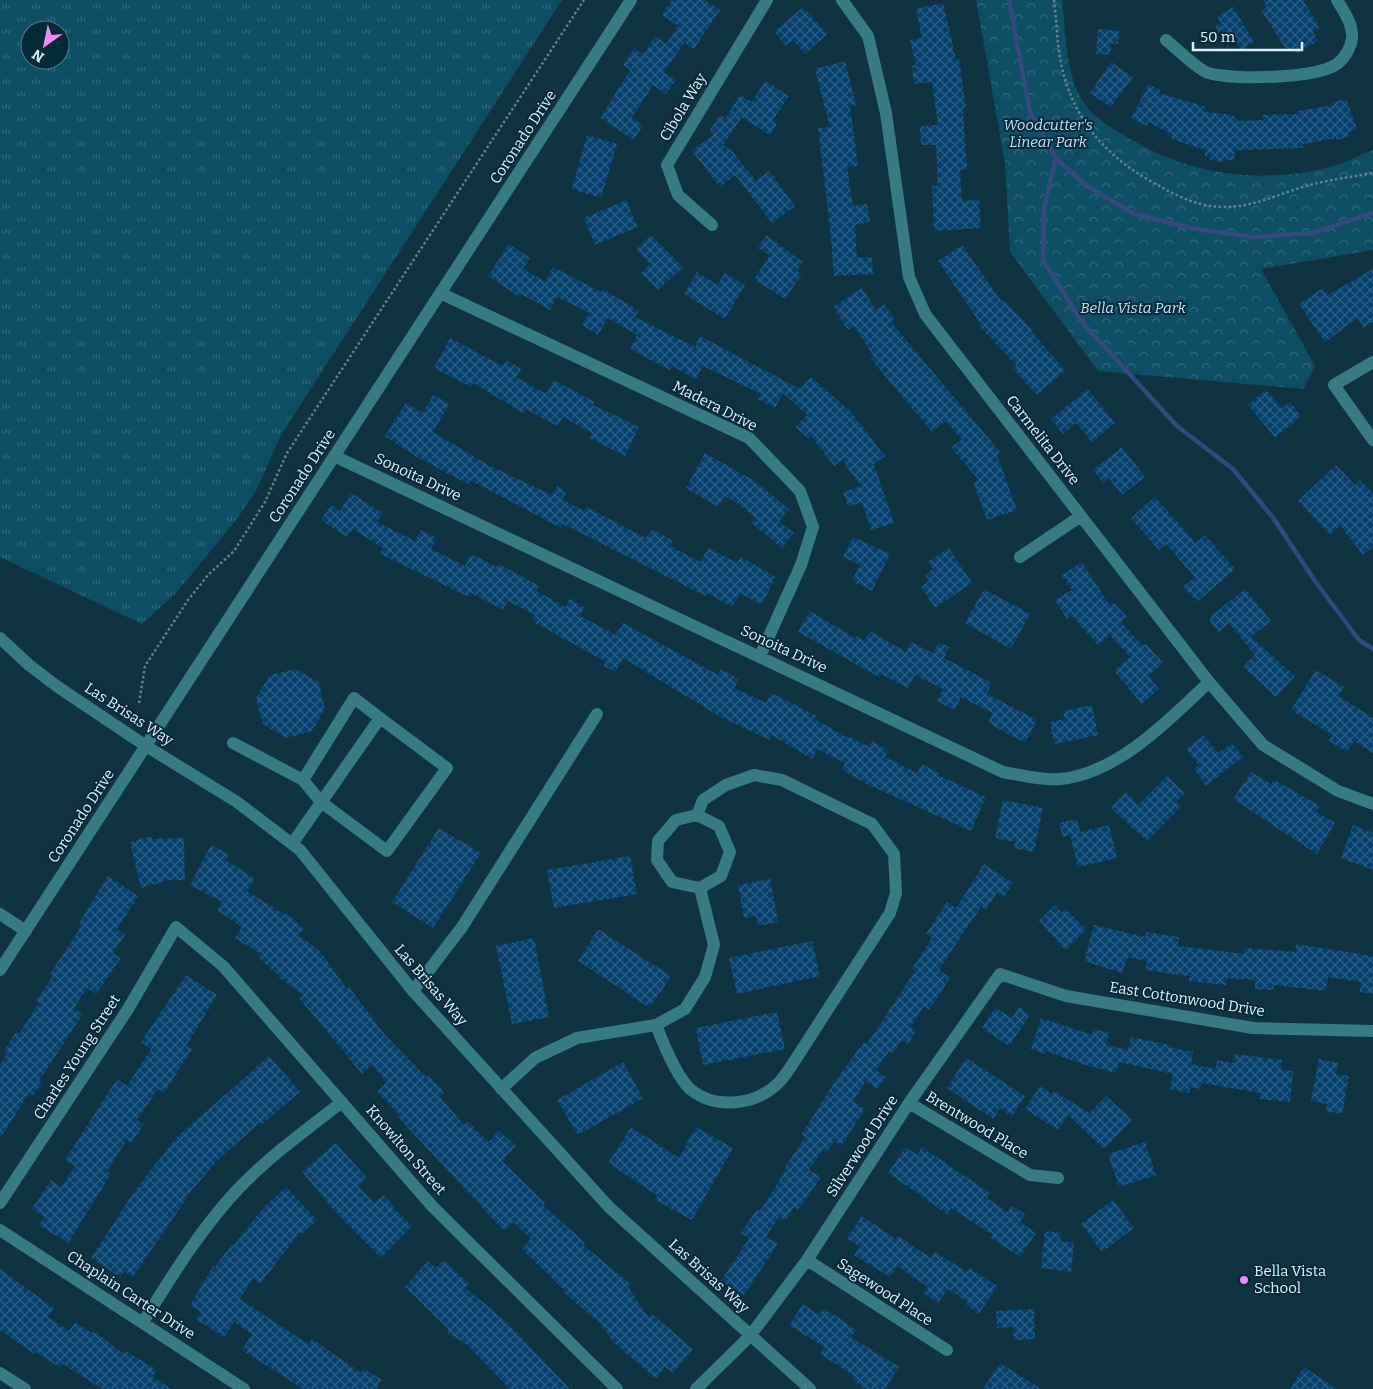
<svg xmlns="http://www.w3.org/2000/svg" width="1373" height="1389" viewBox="0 0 1373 1389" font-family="Bitter,serif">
	<defs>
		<pattern id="grass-tufts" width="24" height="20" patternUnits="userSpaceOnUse" patternTransform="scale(1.25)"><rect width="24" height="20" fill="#0d4e65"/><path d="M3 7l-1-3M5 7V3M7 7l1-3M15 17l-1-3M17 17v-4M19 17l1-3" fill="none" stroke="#30687c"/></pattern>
		<pattern id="park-crowns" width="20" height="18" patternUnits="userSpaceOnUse" patternTransform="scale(1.25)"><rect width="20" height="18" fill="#0d4e65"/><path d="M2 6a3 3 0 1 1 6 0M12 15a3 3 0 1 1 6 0" fill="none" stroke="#30687c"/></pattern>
		<pattern id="building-cross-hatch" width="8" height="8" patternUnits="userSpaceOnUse" patternTransform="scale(1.25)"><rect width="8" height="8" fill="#06416d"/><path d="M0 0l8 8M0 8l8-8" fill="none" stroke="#2a5d83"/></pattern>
	</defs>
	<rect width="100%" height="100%" fill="#103342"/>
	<path fill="url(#grass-tufts)" fill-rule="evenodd" d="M0 0H562L281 435 257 489 237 519 176 593 142 624 0 557ZM30 30H60V60H30Z"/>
	<path fill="url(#park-crowns)" d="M976 0H1062C1066 34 1065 74 1084 103 1095 120 1116 130 1132 140 1192 175 1259 184 1327 168 1342 164 1358 156 1373 150V250L1261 269 1315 366 1303 389 1098 371 1010 252 1005 163Z"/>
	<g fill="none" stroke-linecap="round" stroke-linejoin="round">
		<path stroke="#35487e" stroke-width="4.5" d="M1009 0 1030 112 1056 158 1087 186 1134 214 1190 228 1252 237 1312 233 1373 213
			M1056 158 1044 208 1043 260 1082 322 1177 426 1233 469 1274 519 1315 581 1359 640 1373 649"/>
	</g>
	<path fill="url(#building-cross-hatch)" d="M672 0H705L720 10 694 49 684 43 664 72 676 80 666 94 653 85 632 118 643 125 634 140 600 118 630 70 623 65 634 48 643 54 655 36 666 44 678 26 662 15Z
		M1263 0H1303L1320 28 1313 32 1318 41 1297 53 1294 48 1287 51 1261 10 1267 7Z
		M943 3 956 59H959L966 108 963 109 967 170H960L962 201 979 200 981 228 934 231 932 186H938L936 145H921L920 126 938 125 932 82 914 84 912 65H916L910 40 922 38 916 9Z
		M803 7 827 34 805 54 793 40 786 46 774 32Z
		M1233 7 1254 42 1241 50 1237 42 1227 47 1215 26 1221 23 1217 17Z
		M1098 29 1119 31 1118 44 1111 43 1110 55 1096 54Z
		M845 61 856 105 850 106 858 166 847 167 853 206 867 204 870 222 855 225 857 258 872 257 873 274 834 276 830 228 818 128 830 127 815 69Z
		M1111 62 1133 77 1111 107 1090 93Z
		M765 81 789 96 772 121 777 124 770 135 742 117 723 145 732 151 756 181 769 171 795 206 772 223 735 175 720 187 692 151 714 134 710 130 720 115 725 119 740 95 752 102Z
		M1149 84 1160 90 1159 93 1206 107 1205 112 1233 115 1238 121 1263 120V115L1298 114V111L1334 105 1333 102 1346 99 1357 129 1348 132 1349 136 1337 140 1336 138 1303 144V148L1235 150 1234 160 1223 159V162L1210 160 1211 157 1205 156V150L1171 139 1172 135 1149 122 1147 126 1131 118Z
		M587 135 617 144 601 198 572 189Z
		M626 200 638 227 595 245 584 218Z
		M651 235 683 267 658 290 641 273 650 264 636 249Z
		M766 235 803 262 797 271 802 274 785 299 754 279 770 255 758 248Z
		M509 244 530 258 523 268 545 282 553 267 601 292 603 289 639 311 635 317 695 347 700 336 800 389 811 377 851 412 885 456 874 464 894 523 871 530 862 502 848 507 843 492 861 486 842 460 834 466 811 436 809 439 795 427 807 415 783 393 775 408 758 399 761 394 703 366 696 379 672 366 670 370 630 349 637 335 608 318 598 335 582 325 589 313 557 297 550 310 521 294 519 297 488 276Z
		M962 245 1002 302 1004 300 1032 330 1031 331 1065 370 1037 395 1013 368 1016 365 978 325 980 323 938 261Z
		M1373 269V322L1363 328 1358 318 1325 342 1299 304 1323 288 1328 295Z
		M697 272 717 285 725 273 745 285 725 319 684 294Z
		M862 288 876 310 884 304 895 320 891 322 1000 452 997 455 1017 510 987 520 973 482 979 480 951 448 962 439 946 421 932 432 871 359 874 357 854 326 848 330 833 307Z
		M450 338 502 366 506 360 521 369 516 377 546 394 554 380 595 402 593 405 639 427 625 456 589 438 592 433 563 417 557 426 526 409 523 413 473 383 471 387 434 368Z
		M1088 389 1115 423 1092 442 1076 423 1063 434 1051 419Z
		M1266 390 1282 408 1290 402 1301 416 1275 438 1248 405Z
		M433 395 449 404 433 432 490 466 552 495 557 486 567 492 562 499 584 511 586 507 646 538 652 529 673 541 670 546 701 562 708 548 737 563 741 557 776 577 761 605 740 593 732 607 707 593 705 596 563 524 561 528 470 480 468 484 417 457 385 436 406 403 423 413Z
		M1122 447 1145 477 1122 495 1109 478 1103 483 1093 470Z
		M705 453 753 480 789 509 779 521 794 533 782 548 752 523 756 518 740 505 725 496 718 507 686 488Z
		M1336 465 1355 485 1360 480 1373 494V547L1363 555 1340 525 1330 535 1298 501Z
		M351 493 383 513 377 522 415 541 421 530 437 538 431 549 465 566 471 554 497 567 499 564 539 586 537 591 565 607 570 599 585 608 580 616 616 635 623 623 718 675 721 669 739 679 734 688 766 703 771 693 817 716 815 719 848 738 849 736 869 747 872 741 888 750 885 757 917 773 922 764 939 773 938 775 986 797 971 831 869 785 842 770 845 763 825 753 818 749 812 759 772 735 769 740 719 716 623 658 616 672 604 666 606 662 532 621 535 615 508 601 503 610 471 593 469 597 380 554 383 548 353 529 347 537 321 520 331 505 340 511Z
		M1155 497 1196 543 1205 535 1235 569 1197 602 1183 587 1195 577 1166 544 1159 550 1131 518Z
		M853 537 890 554 872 591 852 581 860 565 843 557Z
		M949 548 972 583 935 608 921 587 929 581 925 575 933 569 928 562Z
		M1082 562 1110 606 1114 603 1127 617 1121 622 1143 646 1146 644 1163 663 1148 676 1159 689 1142 704 1114 671 1130 657 1110 635 1098 645 1072 616 1067 619 1055 600 1072 590 1062 575Z
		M984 589 1030 614 1011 649 965 623Z
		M1245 589 1271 621 1251 637 1295 676 1276 697 1243 667 1255 655 1229 623 1219 632 1210 622V617Z
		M810 611 855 638 856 636 864 641 870 631 906 652 911 642 933 653 939 642 949 647 944 658 992 683 987 694 1037 720 1025 743 988 723 993 713 961 697 955 710 937 701 943 689 915 675 908 688 881 674 879 677 798 632Z
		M296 669 319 683 325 709 312 731 286 738 263 724 256 698 270 675Z
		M1316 670 1344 687 1339 696 1373 718V753L1354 741 1347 752 1329 741 1332 735 1291 710Z
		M1092 705 1098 735 1054 744 1050 722 1065 719 1063 711Z
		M1204 735 1218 753 1232 743 1243 757 1206 786 1194 769 1199 765 1186 749Z
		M1251 772 1271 784 1275 780 1320 806 1316 812 1335 823 1317 854 1233 799Z
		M1167 776 1185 794 1176 802 1181 807 1147 841 1111 808 1126 792 1138 805Z
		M1003 800 1043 808 1034 852 1014 848 1015 842 995 838Z
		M1077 819 1080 832 1109 825 1117 858 1078 867 1070 835 1063 837 1059 823Z
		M1353 825 1373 833V870L1341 858Z
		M439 828 481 853 433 928 392 902Z
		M151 836 152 839 184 838 185 880H170L141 888 130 842Z
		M211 845 229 854 226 860 255 879 247 891 285 915 287 913 304 929 298 935 319 950 347 989 349 987 385 1035 426 1077 428 1075 444 1092 440 1097 464 1125 468 1122 489 1142 499 1131 516 1146 502 1161 545 1203 543 1205 585 1243 583 1245 631 1284 628 1287 649 1318 652 1314 693 1349 673 1373 665 1367 656 1379 613 1342 600 1323 563 1292 564 1290 522 1249 531 1239 513 1222 504 1231 397 1116 399 1114 377 1092 387 1082 372 1065 362 1074 299 998 303 995 277 976 278 975 258 957 261 954 235 938 242 927 217 910 222 902 190 885Z
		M630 856 637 894 554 908 547 870Z
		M984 864 1013 883 1004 897 997 892 986 910 981 907 952 950 939 970 950 978 929 1010 924 1006 910 1027 916 1031 908 1044 902 1040 893 1053 889 1051 876 1070 886 1077 877 1089 866 1081 853 1101 865 1109 841 1146 834 1141 827 1152 823 1149 809 1170 821 1177 798 1210 794 1207 785 1221 779 1217 766 1237 778 1244 744 1295 721 1281 749 1238 741 1233 757 1209 760 1211 786 1170 784 1169 805 1137 801 1135 834 1083 864 1042 867 1044 915 971 912 969 932 938 926 934 947 902 956 908Z
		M108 876 138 896 117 929 125 935 113 953 121 958 96 994 87 988 74 1008 83 1014 39 1081 42 1083 33 1096 29 1093 0 1139V1065L7 1053 4 1051 16 1032 19 1034 39 1003 36 1001 53 976 50 974 82 925 79 923Z
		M770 879 778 922 758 926 756 916 744 918 738 885Z
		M1055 905 1062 913 1066 909 1086 930 1065 950 1039 921Z
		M1094 925 1145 937 1146 932 1179 937 1178 946 1244 954V948L1296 952V944L1373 956V994L1360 992 1361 982 1328 977 1326 991 1274 985V990L1255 989V980L1227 978 1226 985 1189 981V976L1145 970 1147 961 1128 957 1122 973 1084 961Z
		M598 929 671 976 650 1008 578 961Z
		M534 938 549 1017 512 1024 496 946Z
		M812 941 820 976 737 994 729 958Z
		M186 975 217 995 186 1046 192 1049 164 1093 158 1089 137 1120 144 1124 131 1143 127 1140 107 1171 111 1174 68 1243 39 1225 44 1217 32 1209 51 1180 61 1187 75 1166 65 1160 117 1079 127 1086 151 1049 141 1042Z
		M1019 1007 1030 1015 1009 1046 982 1028 995 1008 1012 1018Z
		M777 1012 785 1049 703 1065 696 1028Z
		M1041 1018 1092 1035 1094 1029 1109 1033 1106 1045 1128 1050 1131 1037 1169 1045V1047L1193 1052 1191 1064 1216 1069 1217 1060 1234 1063 1235 1054 1282 1060 1281 1070 1293 1071 1290 1102 1260 1099V1093L1202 1083 1201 1089 1190 1087 1189 1093 1170 1089 1173 1074 1119 1062 1116 1073 1085 1065 1046 1051 1045 1054 1031 1049Z
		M269 1056 300 1092 262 1124 260 1122 216 1162 186 1197 187 1198 133 1277 124 1271 120 1277 91 1258 136 1189 177 1137Z
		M966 1058 1025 1096 1012 1116 1000 1108 993 1119 947 1088Z
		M1319 1059 1338 1063 1336 1074 1349 1076 1342 1114 1325 1111 1327 1104 1311 1101Z
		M623 1062 643 1098 578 1135 557 1100Z
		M1040 1086 1052 1094 1054 1091 1089 1113 1106 1096 1132 1120 1104 1149 1068 1115 1058 1130 1025 1109Z
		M631 1127 679 1158 696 1127 733 1148 692 1220 655 1200 658 1196 608 1163Z
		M1145 1142 1156 1175 1119 1187 1108 1154Z
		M336 1143 367 1178 358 1186 374 1203 384 1195 393 1205 392 1206 412 1226 381 1258 333 1209 302 1172Z
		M905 1147 917 1155 922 1147 990 1193 987 1198 1008 1212 1012 1206 1025 1214 1020 1222 1036 1233 1020 1257 991 1238 993 1235 951 1208 947 1214 888 1173Z
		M286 1187 317 1220 302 1234 300 1232 260 1284 253 1278 240 1299 308 1344 312 1339 361 1373 363 1368 382 1380 376 1389H303L242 1350 252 1334 234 1322 224 1337 196 1319 201 1312 190 1305 214 1265 215 1267 231 1245 233 1246 264 1207Z
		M1113 1200 1134 1228 1102 1252 1081 1224Z
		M862 1216 896 1239 898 1236 931 1258 935 1252 967 1272 970 1268 997 1286 979 1314 966 1305 968 1302 948 1289 938 1303 923 1293 928 1287 897 1266 890 1277 854 1255 860 1247 847 1238Z
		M1045 1231 1061 1233 1060 1241 1074 1243 1071 1272 1041 1268Z
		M444 1260 469 1284 465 1288 493 1310 515 1331 570 1389H510L467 1345 447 1332 449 1330 405 1287 428 1261 436 1268Z
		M0 1269 54 1308 48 1317 69 1331 75 1322 92 1333 94 1331 124 1354 126 1351 157 1370 153 1377 171 1389H102L63 1364 60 1368 36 1352 34 1354 0 1330Z
		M803 1304 819 1315 823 1308 836 1316 856 1330 851 1337 899 1367 885 1389H866L852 1380 854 1376 820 1354 824 1347 789 1325Z
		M1034 1309 1035 1339 1014 1340 1013 1327 997 1328 996 1311Z
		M1000 1363 1041 1389H983Z
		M1304 1367 1337 1389H1290Z"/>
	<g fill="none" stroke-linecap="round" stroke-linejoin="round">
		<path stroke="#65828e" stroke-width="2.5" stroke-dasharray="2.5 2.5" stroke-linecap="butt" d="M1054 0C1057 24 1057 52 1064 76 1078 125 1110 159 1154 183 1177 196 1198 207 1225 207 1253 207 1279 194 1306 186 1328 180 1351 177 1373 173
			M139 703 145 666 188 600 208 575 234 551 265 502 287 453 584 0"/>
		<path stroke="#377b85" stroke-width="12" d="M842 0 868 36 886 113 909 277 925 314 1209 682 1263 745 1338 791 1373 804
			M1166 40C1176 48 1197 69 1208 73 1234 80 1315 79 1337 64 1344 59 1351 48 1352 38 1353 24 1344 12 1337 0
			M712 225 678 195 667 165 767 0
			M440 293 749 438 800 491 813 527 801 565 760 656
			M1373 362 1334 385 1373 440
			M334 456 1003 772C1021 775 1043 781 1061 779 1118 773 1169 720 1209 682
			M1020 557 1081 516
			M0 638 29 665 58 687 146 746 237 802 300 850 413 991 609 1207 810 1389
			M233 743 303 780 321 802 387 851 447 768 380 718 292 844
			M303 780 354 698 380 718
			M697 815 719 826 730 852 721 876 700 888 672 882 657 860 658 841 676 820Z
			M0 914 26 931
			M0 970 631 0
			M413 991 462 927 597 714
			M656 1025C663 1043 676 1076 690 1089 714 1109 752 1106 775 1086 782 1081 787 1072 792 1065L890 913 896 893 894 854 872 824 782 780 754 775 726 785 703 800 697 815
			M501 1089 535 1058 577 1038 656 1025 685 1009 705 977 714 945 700 888
			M909 1103 1030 1175 1058 1178
			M0 1203 128 1009 176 927 223 966 432 1206 617 1389
			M0 1230 244 1389
			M807 1260 947 1350
			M143 1322C172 1276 201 1228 239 1188 270 1156 307 1129 342 1102
			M0 1373 25 1389
			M696 1389 750 1336 807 1260 909 1103 1000 974 1066 996 1253 1028 1373 1031"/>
	</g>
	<circle fill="#f38af2" stroke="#042937" stroke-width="2" cx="1244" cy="1280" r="5"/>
	<g text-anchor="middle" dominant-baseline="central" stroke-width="4" stroke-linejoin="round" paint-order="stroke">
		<g font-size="15" fill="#def2fb" stroke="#042937">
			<text transform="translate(683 107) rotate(-59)">Cibola Way</text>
			<text transform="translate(523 137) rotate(-57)">Coronado Drive</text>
			<text transform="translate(715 406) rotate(27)">Madera Drive</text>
			<text transform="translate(1043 440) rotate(52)">Carmelita Drive</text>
			<text transform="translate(302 476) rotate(-57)">Coronado Drive</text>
			<text transform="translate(418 477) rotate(25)">Sonoita Drive</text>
			<text transform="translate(784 649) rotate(25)">Sonoita Drive</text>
			<text transform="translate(129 714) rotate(33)">Las Brisas Way</text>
			<text transform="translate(81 816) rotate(-57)">Coronado Drive</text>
			<text transform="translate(431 985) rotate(49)">Las Brisas Way</text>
			<text transform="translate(1187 999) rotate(9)">East Cottonwood Drive</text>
			<text transform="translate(77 1057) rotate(-57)">Charles Young Street</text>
			<text transform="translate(977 1125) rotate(31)">Brentwood Place</text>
			<text transform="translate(862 1146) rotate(-57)">Silverwood Drive</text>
			<text transform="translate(406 1150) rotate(49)">Knowlton Street</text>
			<text transform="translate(709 1276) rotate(42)">Las Brisas Way</text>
			<text transform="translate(885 1292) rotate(33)">Sagewood Place</text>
			<text transform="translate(131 1295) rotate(33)">Chaplain Carter Drive</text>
		</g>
		<g font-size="15" font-style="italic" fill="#bbe4f7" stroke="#042937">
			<text x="1048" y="125">Woodcutter's<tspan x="1048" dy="17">Linear Park</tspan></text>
			<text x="1133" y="308">Bella Vista Park</text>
		</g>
		<g font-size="15" fill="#def2fb" stroke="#042937" text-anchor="start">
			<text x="1254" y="1271">Bella Vista<tspan x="1254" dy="17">School</tspan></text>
		</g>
	</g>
	<g transform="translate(45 45) rotate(213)"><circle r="24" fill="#042937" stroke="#5b7985"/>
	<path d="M0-4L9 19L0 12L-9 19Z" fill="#f38af2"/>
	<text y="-8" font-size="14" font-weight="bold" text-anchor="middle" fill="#def2fb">N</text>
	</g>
	<path d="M1193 42v8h109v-8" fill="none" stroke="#def2fb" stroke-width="2.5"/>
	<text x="1200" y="42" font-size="15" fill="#def2fb" stroke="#042937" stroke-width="4" paint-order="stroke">50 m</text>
</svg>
